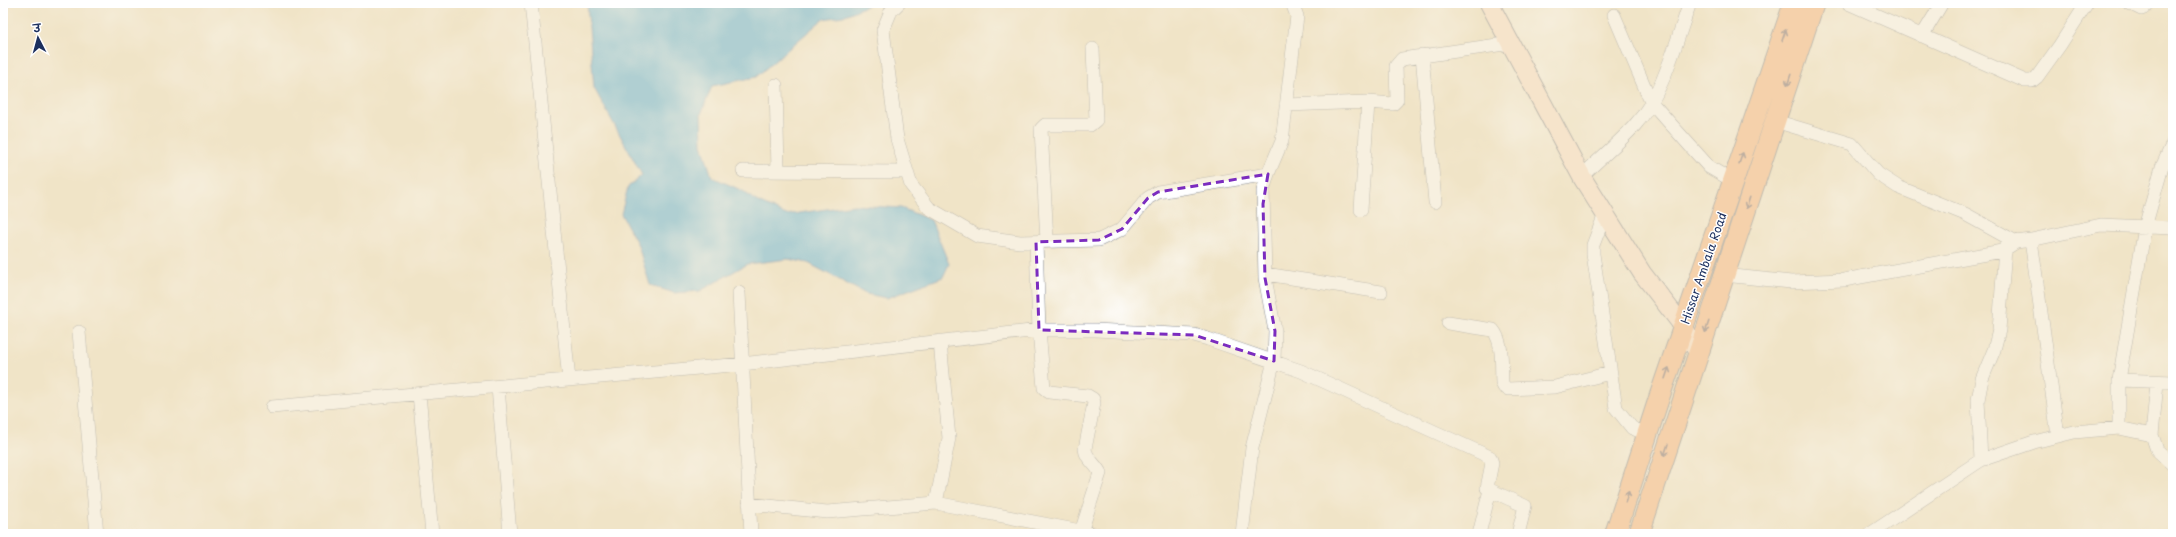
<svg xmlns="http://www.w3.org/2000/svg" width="2176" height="537" viewBox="0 0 2176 537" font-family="'Playpen Sans','Playpen Sans Deva',sans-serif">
	<rect width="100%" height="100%" fill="#fff"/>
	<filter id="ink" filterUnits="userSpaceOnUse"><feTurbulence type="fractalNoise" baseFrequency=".025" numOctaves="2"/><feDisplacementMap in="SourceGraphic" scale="8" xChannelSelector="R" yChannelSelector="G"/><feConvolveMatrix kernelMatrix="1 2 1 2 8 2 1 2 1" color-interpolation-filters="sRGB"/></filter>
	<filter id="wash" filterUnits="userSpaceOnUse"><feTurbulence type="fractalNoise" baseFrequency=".012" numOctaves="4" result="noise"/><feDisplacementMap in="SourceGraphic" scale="16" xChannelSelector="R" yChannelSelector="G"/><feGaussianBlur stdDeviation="0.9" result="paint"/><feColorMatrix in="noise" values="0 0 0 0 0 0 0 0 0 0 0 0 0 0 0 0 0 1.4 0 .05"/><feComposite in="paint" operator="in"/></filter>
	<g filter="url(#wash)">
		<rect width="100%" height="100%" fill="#f0e4c7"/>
		<path fill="#64b7e0" stroke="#40739f" d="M587 3H873L843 16 823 19 756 77 712 86 701 114 702 145 712 177 743 191 756 201 786 215 854 205 901 208 931 220 949 264 943 277 887 298 866 294 808 263 788 259 747 264 700 291 674 293 650 285 638 245 621 214 628 187 642 175 594 88Z"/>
	</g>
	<g filter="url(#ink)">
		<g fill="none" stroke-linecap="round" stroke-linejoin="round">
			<g stroke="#868a92" stroke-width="14">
				<path id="street" d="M531 3 569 380
					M899 3 891 11 883 30 897 139 911 185 929 208 977 236 1020 242 1099 240 1122 229 1148 198 1158 192 1268 174
					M1848 3 2025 81H2032L2037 77 2060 45 2087 3
					M2129 3 2141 9 2144 8 2147 3
					M1614 15 1651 102 1709 167 1733 181
					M1922 36 1942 3
					M1422 55 1435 202
					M776 85 778 171
					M1286 105 1368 102 1393 104 1397 100 1396 66 1402 59 1511 43
					M1775 121 1852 144 1878 174 1898 187 1965 214 2016 242
					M743 171 906 172
					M1582 176C1599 159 1619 143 1635 125 1664 93 1675 44 1690 3
					M1361 210 1368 102
					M1605 214 1593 245V254L1616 408 1632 428 1647 434
					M2031 240 2058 436
					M1047 241 1041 129 1045 125H1090L1096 120 1093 49
					M1036 242 1039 330 1044 388 1049 392 1088 396 1093 399 1094 403 1085 449C1086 459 1096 464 1100 473L1081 532
					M1265 274 1381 292
					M1724 275 1791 282 1844 280 2002 251 2016 242 2031 240 2101 225 2173 228
					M739 293 751 534
					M1448 323 1493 330C1504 343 1501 367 1502 383L1504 387 1508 389 1555 387 1610 373
					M79 332 97 534
					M2119 380 2173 382
					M2157 383 2152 435 2157 450 2173 465
					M498 387 510 534
					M419 394 432 534
					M272 407 742 364 1039 330H1095L1194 335 1208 339 1301 371 1490 457 1492 463 1487 488 1490 490 1525 506 1518 534
					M2119 428V380L2145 227 2162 167 2173 143
					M1981 460 1978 400 1982 379 1994 350 1999 330 2005 248
					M936 503 949 438 940 342
					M749 504 827 512 936 503 1096 534
					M1242 534 1252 448 1274 361 1275 331 1265 278 1263 191 1268 174 1282 141 1297 16 1292 3
					M1479 534 1490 490
					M1870 534 1981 460 2034 442 2074 432 2119 428 2152 435"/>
			</g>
			<g stroke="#868a92" stroke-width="20">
				<path id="secondary" d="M1489 3 1583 179 1642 273 1683 326 1698 353"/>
			</g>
			<g stroke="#868a92" stroke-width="22">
				<path id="primary" d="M1615 534 1660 395 1794 3
					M1639 534 1814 3"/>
			</g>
			<use href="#street" stroke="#fff" stroke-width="13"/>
			<use href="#secondary" stroke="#fde4d1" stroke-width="18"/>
			<use href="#primary" stroke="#fabb8b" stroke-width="20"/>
		</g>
		<defs><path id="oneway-shaft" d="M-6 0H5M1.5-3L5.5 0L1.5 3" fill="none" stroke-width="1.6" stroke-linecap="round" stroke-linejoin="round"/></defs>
		<g stroke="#7f6e72">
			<use href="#oneway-shaft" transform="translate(1784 35) rotate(-71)"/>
			<use href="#oneway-shaft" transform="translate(1789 80) rotate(108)"/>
			<use href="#oneway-shaft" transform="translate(1741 158) rotate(-71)"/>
			<use href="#oneway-shaft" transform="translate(1748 203) rotate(108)"/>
			<use href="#oneway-shaft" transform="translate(1707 327) rotate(108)"/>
			<use href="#oneway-shaft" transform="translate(1667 373) rotate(-71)"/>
			<use href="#oneway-shaft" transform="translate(1666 450) rotate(108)"/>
			<use href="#oneway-shaft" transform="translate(1627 497) rotate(-72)"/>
		</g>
	</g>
	<path d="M0 0H2176V537H0ZM1268 174 1263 204 1265 278 1275 331 1274 361 1194 335 1039 330 1036 242 1099 240 1122 229 1148 198 1158 192Z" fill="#f0e4c7" fill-opacity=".55" fill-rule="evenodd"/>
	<path fill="none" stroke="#7b2cbf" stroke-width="3" stroke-dasharray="8 5" stroke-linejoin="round" d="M1268 174 1263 204 1265 278 1275 331 1274 361 1194 335 1039 330 1036 242 1099 240 1122 229 1148 198 1158 192Z"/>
	<g text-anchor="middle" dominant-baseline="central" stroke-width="3" stroke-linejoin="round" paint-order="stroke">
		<g font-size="12" fill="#1b2f5e" stroke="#fff">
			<text transform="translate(1703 268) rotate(-71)">Hissar Ambala Road</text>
		</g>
	</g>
	<rect width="2176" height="537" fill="none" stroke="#fff" stroke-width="16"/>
	<g transform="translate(38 38) rotate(354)" stroke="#ffffff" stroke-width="3" paint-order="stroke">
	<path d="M0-3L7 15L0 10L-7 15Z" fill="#1b2f5e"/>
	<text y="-6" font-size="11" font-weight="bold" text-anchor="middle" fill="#1b2f5e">उ</text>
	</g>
</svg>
